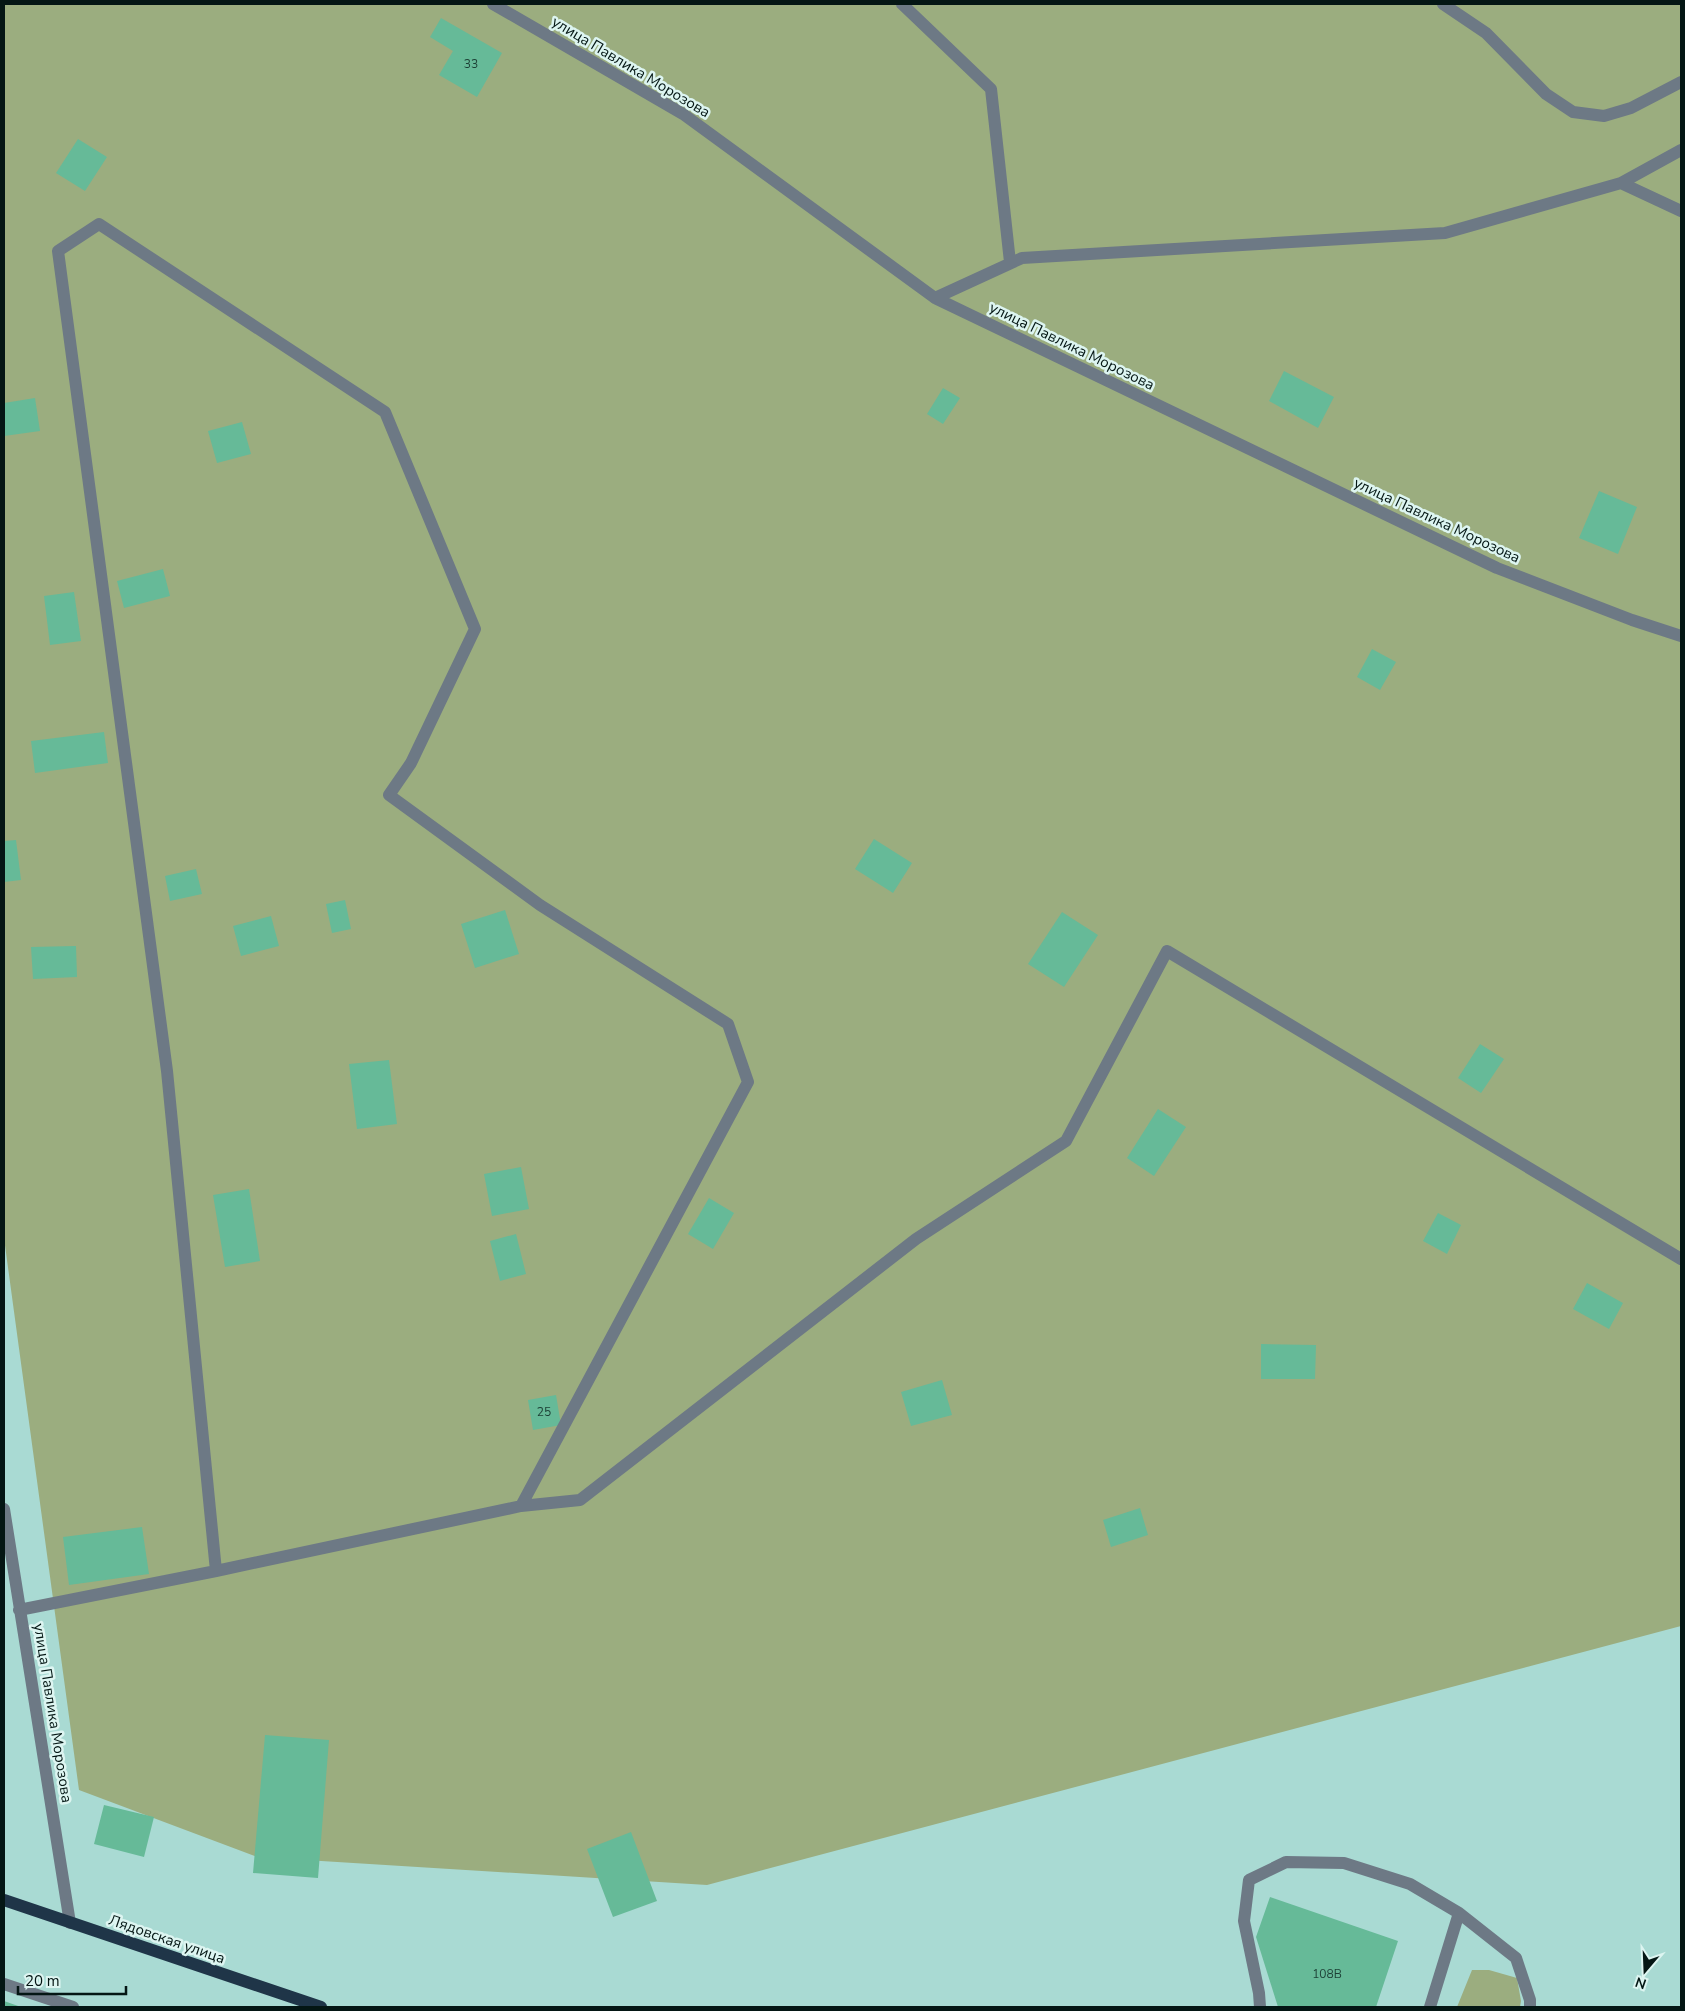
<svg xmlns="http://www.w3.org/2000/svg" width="1685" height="2011" viewBox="0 0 1685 2011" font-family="'Nunito Sans',sans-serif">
	<rect width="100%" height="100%" fill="#a9dad3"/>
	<path fill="#9bad7f" d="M4 4H1681V1626L707 1885 257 1857 79 1790 4 1238Z
		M1472 1970H1489L1517 1978 1521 2001 1520 2007H1457Z"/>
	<path fill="#66ba98" d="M441 18 502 53 477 97 439 75 453 51 430 37Z
		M78 139 107 157 85 191 56 173Z
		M1284 371 1334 397 1318 428 1269 401Z
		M943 388 960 398 943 424 927 414Z
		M35 398 40 431 4 436V403Z
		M242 422 251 454 217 463 208 431Z
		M1599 491 1637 507 1618 554 1579 538Z
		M163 569 170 596 124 608 117 581Z
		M74 592 81 641 50 645 44 596Z
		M1372 649 1396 662 1380 690 1357 677Z
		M104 732 108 763 35 773 31 741Z
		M874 839 912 863 893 893 855 869Z
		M16 840 21 880 4 882V841Z
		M196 869 202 894 170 901 165 876Z
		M345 900 351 929 332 933 326 904Z
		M505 910 519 954 475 968 461 924Z
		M1062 912 1098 935 1064 987 1028 964Z
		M271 916 279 946 241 956 233 926Z
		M76 946 77 977 33 979 31 947Z
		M1480 1044 1504 1059 1481 1093 1458 1078Z
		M389 1060 397 1124 357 1129 349 1064Z
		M1158 1109 1186 1127 1154 1176 1127 1158Z
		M521 1167 529 1209 492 1216 484 1174Z
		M249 1189 260 1261 225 1267 213 1195Z
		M709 1198 734 1213 713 1249 688 1234Z
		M1438 1213 1461 1225 1447 1254 1423 1241Z
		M516 1234 526 1274 500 1281 490 1241Z
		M1587 1283 1623 1303 1609 1329 1573 1309Z
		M1261 1344 1316 1345 1315 1379H1261Z
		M942 1380 952 1415 911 1426 901 1392Z
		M556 1395 561 1425 533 1430 528 1400Z
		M1140 1508 1148 1535 1111 1547 1103 1520Z
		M142 1527 149 1574 69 1585 63 1537Z
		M265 1735 329 1740 318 1878 253 1873Z
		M104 1805 154 1817 144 1857 94 1844Z
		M631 1832 657 1901 613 1917 587 1849Z
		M1270 1897 1398 1941 1376 2007H1278L1256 1937Z
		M4 2001 21 2007H4Z"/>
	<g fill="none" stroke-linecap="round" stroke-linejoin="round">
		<path stroke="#6d7985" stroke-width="12" d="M493 4 683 114 935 298 1497 568 1632 620 1681 636
			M902 4 991 89 1010 262
			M1443 4 1486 33 1546 94 1573 112 1604 116 1631 108 1681 82
			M1621 183 1681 150
			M935 298 1022 258 1445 233 1621 183 1681 211
			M4 1509 70 1923
			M216 1571 167 1071 58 251 99 224 385 412 475 629 411 763 389 795 540 905 728 1024 748 1082 521 1506
			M19 1610 216 1571 521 1506 580 1500 916 1239 1066 1141 1167 951 1681 1259
			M4 1984 73 2007
			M1260 2007 1259 1993 1244 1921 1249 1880 1286 1862 1344 1863 1410 1884 1459 1913 1516 1958 1530 2000V2007
			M1430 2007 1459 1913"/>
		<path stroke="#1f3548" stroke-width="12" d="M4 1900 321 2007"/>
	</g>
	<g text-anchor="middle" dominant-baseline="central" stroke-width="5" stroke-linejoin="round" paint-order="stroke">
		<g font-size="12" fill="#1c3f35">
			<text x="471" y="64">33</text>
			<text x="544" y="1412">25</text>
			<text x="1327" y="1974">108В</text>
		</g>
		<g font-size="15" fill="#041614" stroke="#ddf5f1">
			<text transform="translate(631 67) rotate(31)">улица Павлика Морозова</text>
			<text transform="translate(1072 346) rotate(26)">улица Павлика Морозова</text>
			<text transform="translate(1437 520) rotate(25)">улица Павлика Морозова</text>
			<text transform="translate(53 1713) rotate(81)">улица Павлика Морозова</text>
			<text transform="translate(167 1939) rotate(19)">Лядовская улица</text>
		</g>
	</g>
	<rect width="1685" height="2011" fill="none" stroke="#041614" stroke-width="10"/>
	<g transform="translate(1645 1971) rotate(199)" stroke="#ddf5f1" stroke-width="4" paint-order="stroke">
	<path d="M0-4L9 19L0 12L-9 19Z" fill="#041614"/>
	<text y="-8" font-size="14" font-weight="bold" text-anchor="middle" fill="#041614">N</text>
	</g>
	<path d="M18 1986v8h108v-8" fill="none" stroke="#041614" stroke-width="2.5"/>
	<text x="25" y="1986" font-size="15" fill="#041614" stroke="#ddf5f1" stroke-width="4" paint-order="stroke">20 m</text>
</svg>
